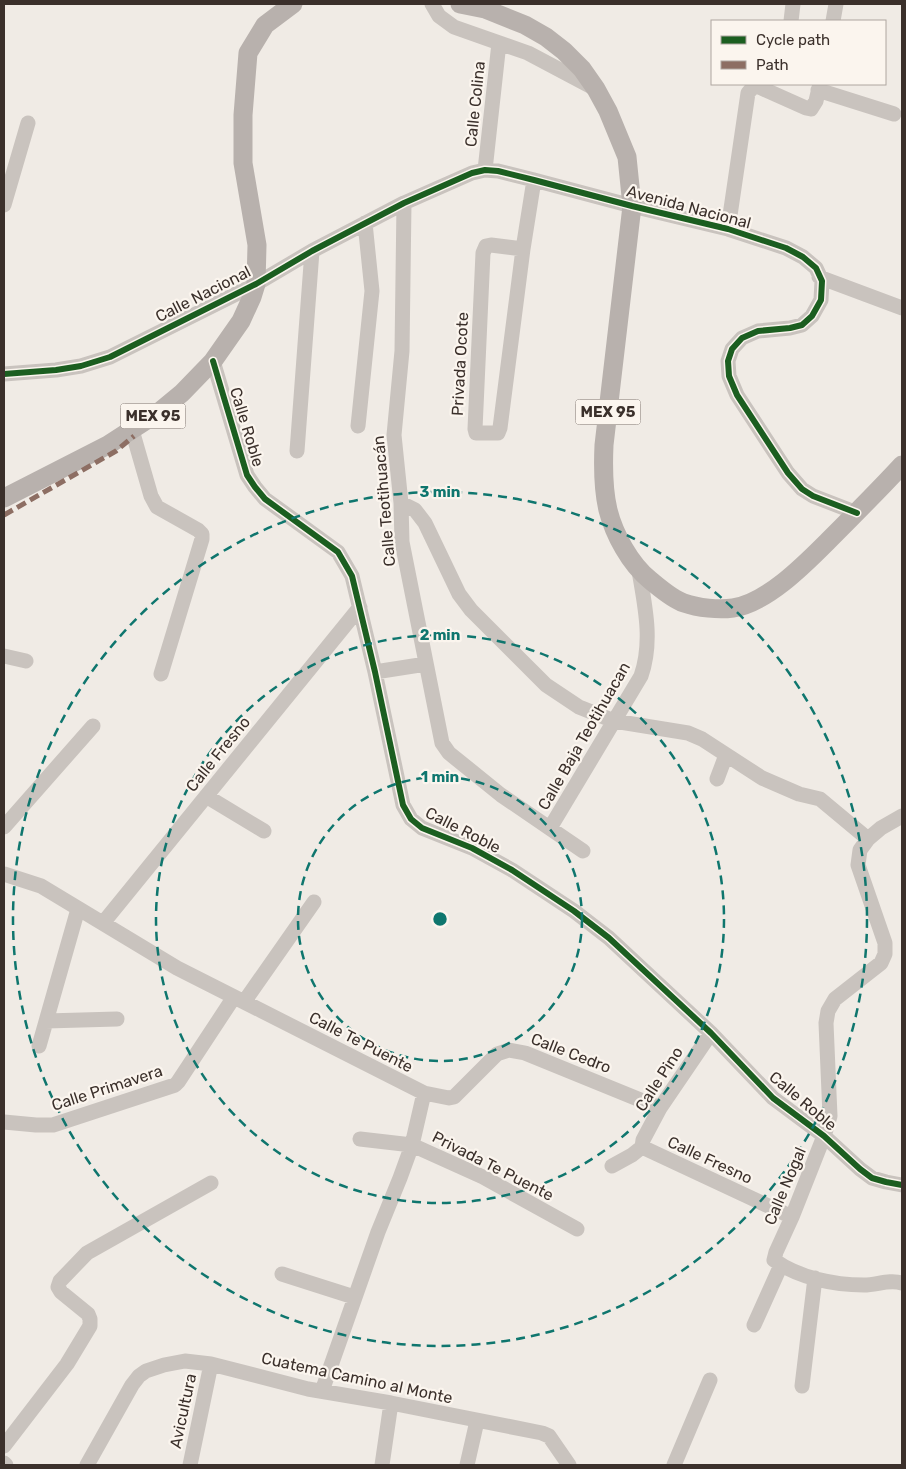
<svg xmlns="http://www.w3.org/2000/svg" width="906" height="1469" viewBox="0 0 906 1469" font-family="Rubik,sans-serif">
	<rect width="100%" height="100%" fill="#f0ebe5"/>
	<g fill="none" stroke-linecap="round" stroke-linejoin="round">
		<path stroke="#c9c3be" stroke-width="15" d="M432 4 439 16 454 27 528 53 594 88
			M791 21 793 4
			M833 21 836 4
			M818 90 894 114
			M485 170 499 43
			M404 203 402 351 394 435 401 503 402 542 442 743 449 753 501 795 583 851
			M4 205 28 123
			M728 229 748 93 753 87H759L806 108 811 109 816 101 820 84
			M523 249 491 245 486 246 483 253 475 429 476 433H498L500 428 523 249 534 180
			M819 277 902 308
			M213 361 247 475 255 487 265 499 338 552 352 576 375 672 403 805 411 819 422 828 472 848 512 870 574 911 609 938 711 1033 773 1098 824 1136 860 1169 872 1178 886 1182 902 1185
			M4 374 56 370 81 366 110 357 256 284 312 251 404 203 472 173 485 170 498 171 534 180 632 206 728 229 786 248 803 257 816 268 822 281 821 300 812 316 802 325 790 328 758 331 742 338 732 349 728 361 729 376 737 395 788 473 802 489 813 496 857 513
			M358 426 372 291 365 223
			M132 430 151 496 157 507 198 530 202 534V539L161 674
			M297 451 312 251
			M401 503 415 510 425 523 459 594 471 610 546 685 579 707 614 721 688 733 702 739 762 778 799 794 820 799 868 839
			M4 656 26 661
			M375 672 426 664
			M717 779 726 755
			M206 796 264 831
			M902 816 881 828 868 839 860 850 858 865 885 943V954L881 963 835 999 828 1011 826 1023 830 1116 824 1136 792 1217 776 1252 774 1260C799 1278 834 1285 864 1285 877 1285 889 1279 902 1283
			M4 827 93 726
			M550 828 641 676C653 642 645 606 639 571
			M4 874 41 886 177 968 424 1093 449 1098 454 1097 497 1054 509 1050 525 1053 660 1108
			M103 923 360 607
			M244 1002 314 902
			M46 1021 117 1019
			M39 1046 78 909
			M4 1122 36 1125H53L175 1085 178 1082 234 997
			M360 1139 412 1145 483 1177 577 1229
			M642 1147 792 1217
			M642 1147 643 1140 660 1108 711 1033
			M612 1166 632 1155 642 1147
			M282 1274 354 1297
			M754 1325 781 1265
			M802 1386 815 1278
			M322 1391 378 1232 400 1178 412 1145 424 1093
			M4 1446 67 1364 90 1326V1319L88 1314 61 1292 58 1287 60 1281 87 1253 211 1183
			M4 1463 6 1465
			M87 1465 132 1385 139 1376 146 1371 164 1365 185 1361 211 1364 308 1389 391 1403 542 1433 549 1436 569 1465
			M190 1465 211 1364
			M382 1465 391 1403
			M467 1465 477 1421
			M674 1465 710 1380"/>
		<path stroke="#b8b1ad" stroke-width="19" d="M460 4 485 9 525 25 546 37 564 51 582 69 596 89 608 111 627 157 632 206 604 445C603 467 603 489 608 510 614 534 630 564 650 580 660 588 672 599 684 603 698 608 719 610 733 608 767 603 805 564 828 541 853 516 878 491 902 465
			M4 498 108 445 159 412 182 393 213 361 241 321 252 297 256 284 257 245 243 163V115L248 53 265 25 293 4"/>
		<path stroke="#8d6e63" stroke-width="5" stroke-dasharray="10 5" stroke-linecap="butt" d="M4 515 116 451 134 436"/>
		<g stroke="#fbf5ee" stroke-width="9">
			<path id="cycleway" d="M213 361 247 475 255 487 265 499 338 552 352 576 375 672 403 805 411 819 422 828 472 848 512 870 574 911 609 938 711 1033 773 1098 824 1136 860 1169 872 1178 886 1182 902 1185
				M4 374 56 370 81 366 110 357 256 284 312 251 404 203 472 173 485 170 498 171 534 180 632 206 728 229 786 248 803 257 816 268 822 281 821 300 812 316 802 325 790 328 758 331 742 338 732 349 728 361 729 376 737 395 788 473 802 489 813 496 857 513"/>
		</g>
		<use href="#cycleway" stroke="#1b5e20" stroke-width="6"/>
	</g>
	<g fill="none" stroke="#0f766e" stroke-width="2.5" stroke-dasharray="9 6">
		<circle cx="440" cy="919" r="142"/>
		<circle cx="440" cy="919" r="284"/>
		<circle cx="440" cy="919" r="427"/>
	</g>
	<g text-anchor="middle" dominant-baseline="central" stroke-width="4.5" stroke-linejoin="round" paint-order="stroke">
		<g fill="#fbf5ee" stroke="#756b66" stroke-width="1">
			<rect x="575.5" y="399.5" width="65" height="25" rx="4"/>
			<rect x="120.5" y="403.5" width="65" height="25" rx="4"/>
		</g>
		<g font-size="15" font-weight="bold" fill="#3b302b">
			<text x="608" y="412">MEX 95</text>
			<text x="153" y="416">MEX 95</text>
		</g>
		<g font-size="16" fill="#3b302b" stroke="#fbf5ee">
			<text transform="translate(475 104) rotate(-84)">Calle Colina</text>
			<text transform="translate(689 207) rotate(15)">Avenida Nacional</text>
			<text transform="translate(203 294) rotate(-27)">Calle Nacional</text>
			<text transform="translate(460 364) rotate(-87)">Privada Ocote</text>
			<text transform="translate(247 427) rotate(73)">Calle Roble</text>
			<text transform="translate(384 501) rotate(-95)">Calle Teotihuacán</text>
			<text transform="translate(584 736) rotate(-60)">Calle Baja Teotihuacan</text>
			<text transform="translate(218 754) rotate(-51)">Calle Fresno</text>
			<text transform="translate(463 830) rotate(27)">Calle Roble</text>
			<text transform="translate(361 1042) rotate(27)">Calle Te Puente</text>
			<text transform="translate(571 1053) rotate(21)">Calle Cedro</text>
			<text transform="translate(659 1079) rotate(-57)">Calle Pino</text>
			<text transform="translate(107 1088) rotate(-18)">Calle Primavera</text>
			<text transform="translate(803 1101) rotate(40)">Calle Roble</text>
			<text transform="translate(710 1160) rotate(25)">Calle Fresno</text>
			<text transform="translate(493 1166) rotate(27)">Privada Te Puente</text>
			<text transform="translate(785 1186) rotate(-67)">Calle Nogal</text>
			<text transform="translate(357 1378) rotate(12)">Cuatema Camino al Monte</text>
			<text transform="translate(183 1411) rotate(-78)">Avicultura</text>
		</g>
	</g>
	<circle cx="440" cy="919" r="8" fill="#0f766e" stroke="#fbf5ee" stroke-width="2.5"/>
	<g font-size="15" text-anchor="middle" font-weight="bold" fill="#0f766e" stroke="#fbf5ee" stroke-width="4.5" stroke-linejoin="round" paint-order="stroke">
		<text x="440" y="497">3 min</text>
		<text x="440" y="640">2 min</text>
		<text x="440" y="782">1 min</text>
	</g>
	<rect width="906" height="1469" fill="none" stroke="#3b302b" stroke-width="10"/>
	<rect x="711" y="20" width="175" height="65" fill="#fbf5ee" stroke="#aea6a0"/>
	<rect x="721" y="36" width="25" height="8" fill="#1b5e20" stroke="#aea6a0"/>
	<text x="756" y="45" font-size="15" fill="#3b302b">Cycle path</text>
	<rect x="721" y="61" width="25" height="8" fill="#8d6e63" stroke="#aea6a0"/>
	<text x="756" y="70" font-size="15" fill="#3b302b">Path</text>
</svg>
